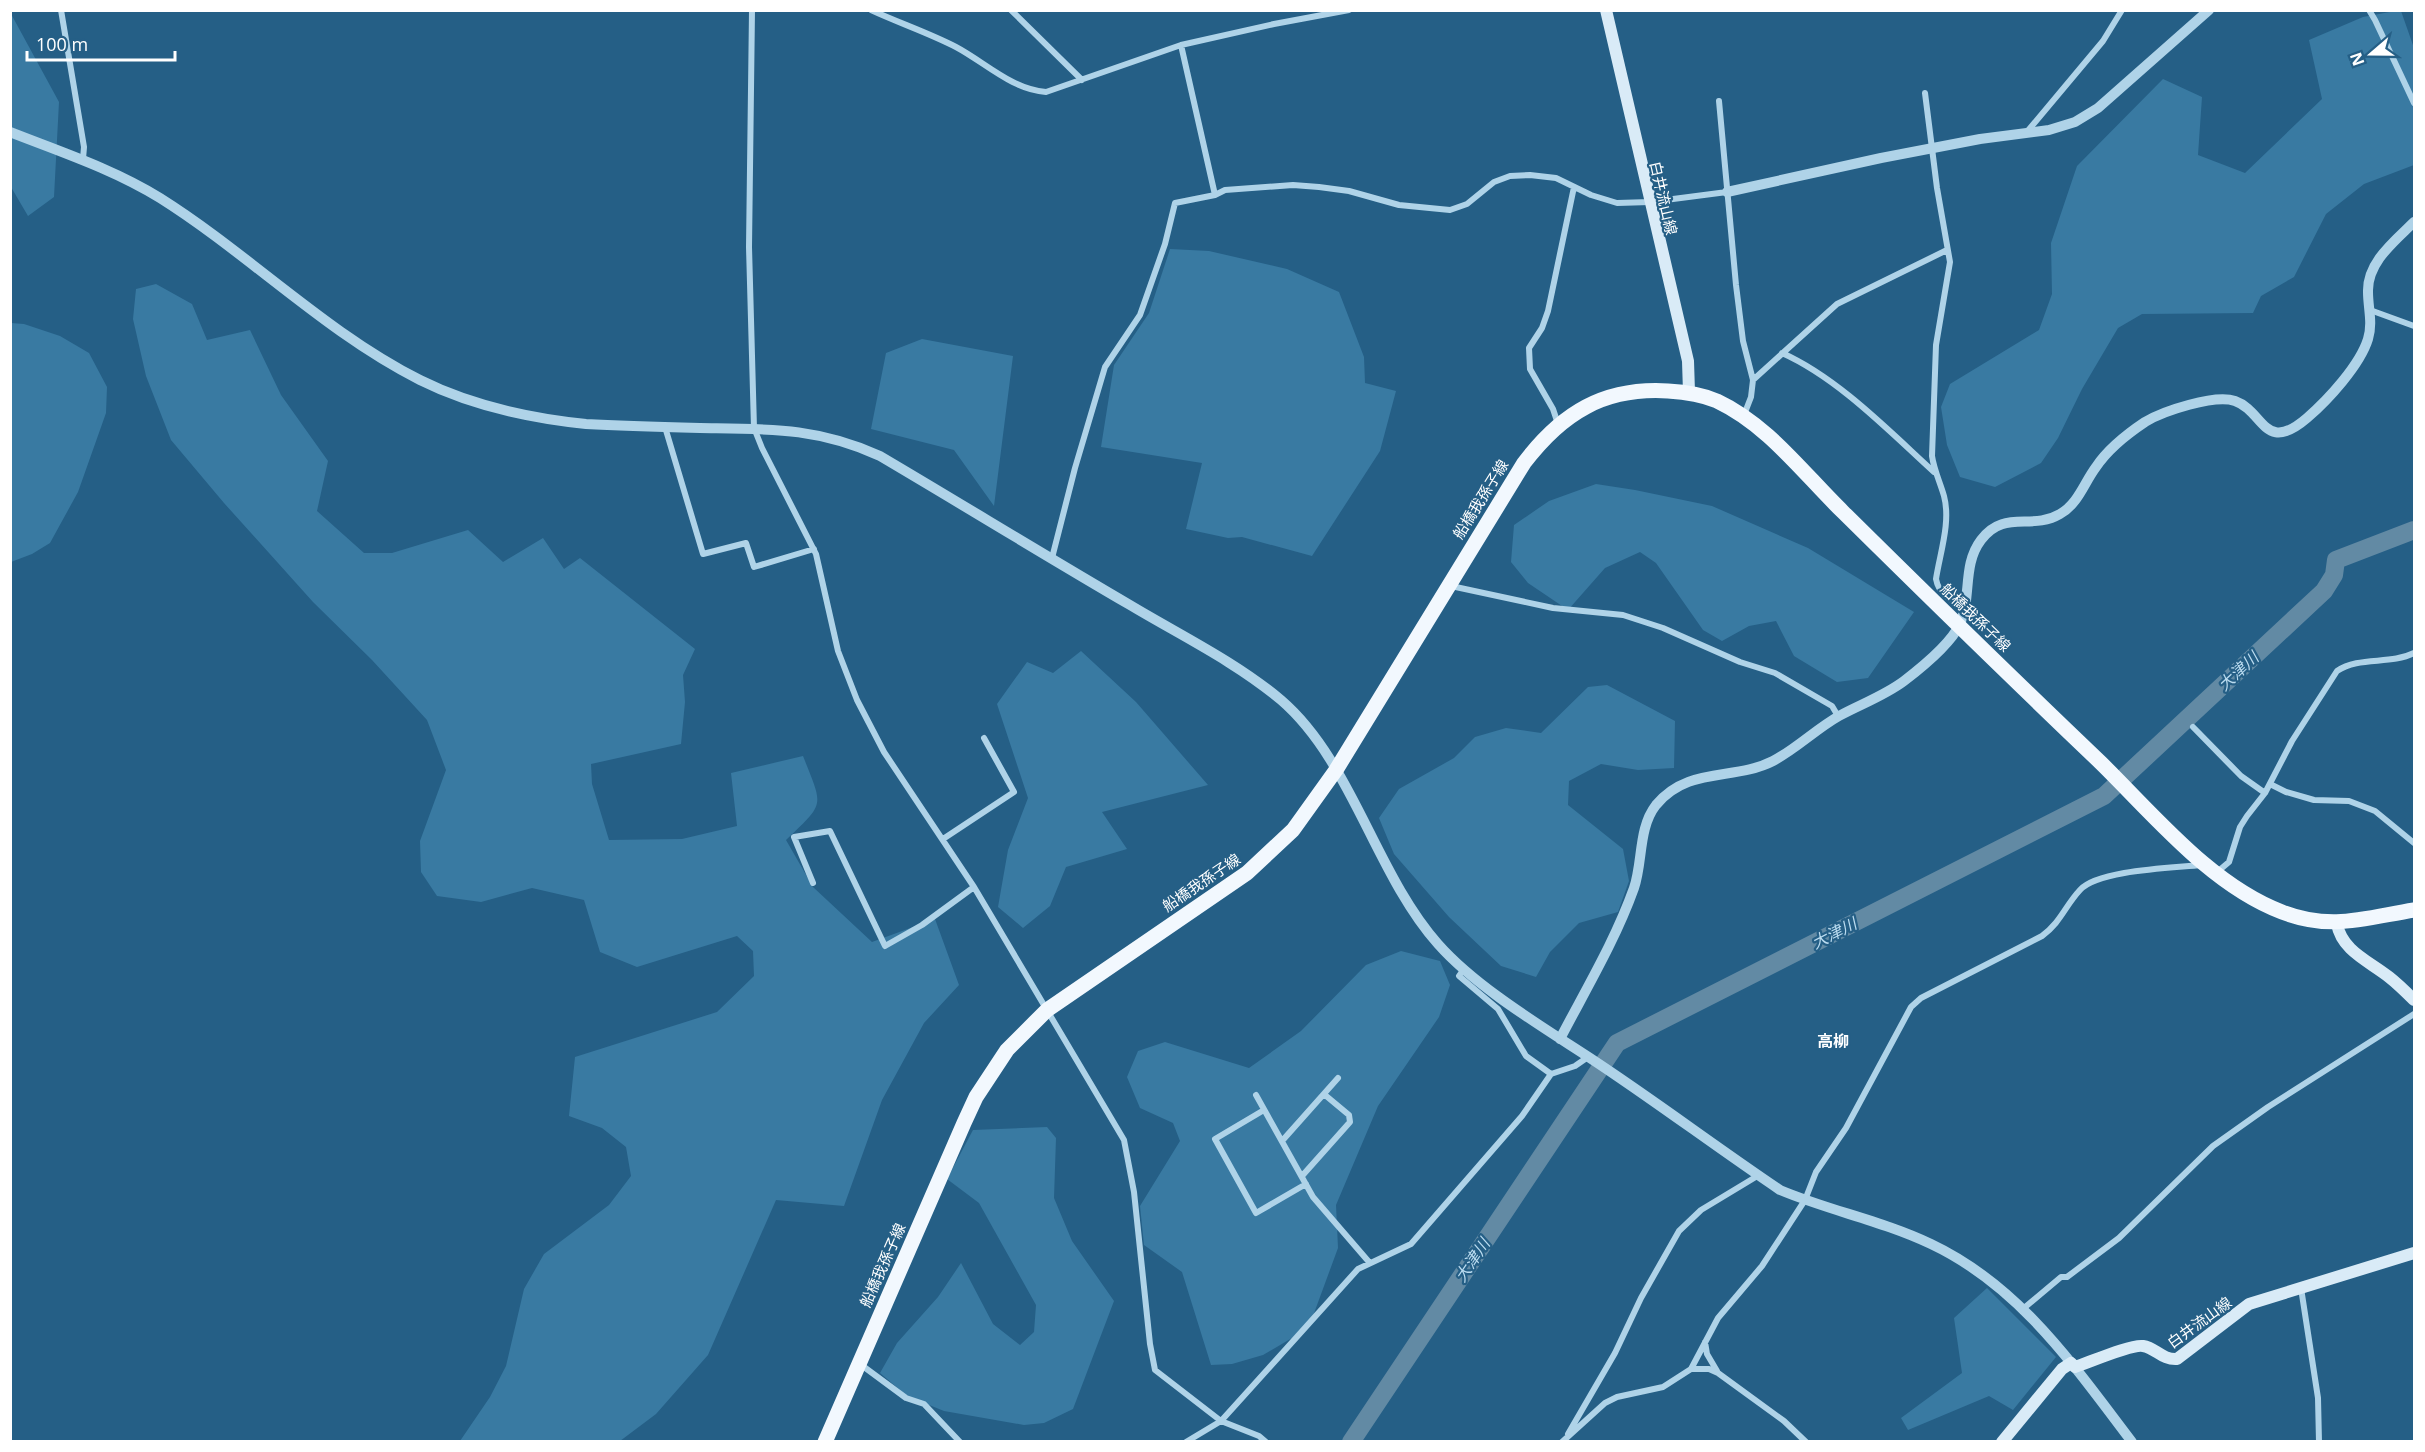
<svg xmlns="http://www.w3.org/2000/svg" width="2425" height="1452" viewBox="0 0 2425 1452" font-family="'Open Sans','Noto Sans JP',sans-serif">
	<rect width="100%" height="100%" fill="#255f86"/>
	<path fill="#397aa2" d="M2395 11H2401L2414 48V165L2364 184 2326 214 2294 277 2261 296 2253 313 2142 314 2118 328 2082 389 2058 438 2041 463 1995 487 1960 477 1947 445 1941 407 1950 384 2039 330 2052 294 2051 243 2077 166 2163 79 2202 97 2198 155 2245 173 2322 99 2309 40 2363 17Z
		M10 12 59 102 54 197 28 216 11 187Z
		M1170 249 1209 251 1287 269 1339 292 1364 357 1365 383 1396 391 1380 451 1312 556 1242 537 1228 538 1186 529 1202 463 1101 447 1114 365 1149 313Z
		M156 284 192 304 207 340 250 330 281 395 328 461 317 511 364 553H392L468 530 503 562 543 538 564 569 580 558 695 649 683 675 685 702 681 744 591 764 592 784 609 840 682 839 737 826 731 773 803 756C823 807 826 802 786 840L813 887 872 942 935 919 959 985 924 1023 882 1100 844 1206 776 1200 708 1355 656 1414 620 1441H460L490 1397 506 1366 524 1289 544 1254 609 1205 631 1176 626 1147 602 1128 569 1116 575 1057 717 1012 754 976 753 951 737 936 637 967 600 952 584 900 532 888 481 902 437 896 421 872 420 841 446 770 427 720 372 660 313 602 224 503 171 440 146 376 133 319 136 289Z
		M11 323 24 324 60 336 89 353 107 387 106 413 78 492 50 543 32 554 11 562Z
		M922 339 1013 356 994 506 954 450 871 429 886 353Z
		M1596 484 1635 490 1712 506 1808 548 1914 612 1868 678 1837 682 1794 656 1776 621 1749 626 1722 641 1703 630 1656 563 1640 552 1605 568 1568 610 1528 583 1511 562 1514 525 1549 501Z
		M1081 651 1136 702 1208 785 1102 812 1127 849 1066 867 1050 906 1023 928 998 907 1008 850 1028 798 997 704 1027 662 1053 673Z
		M1607 685 1675 721 1674 768 1638 770 1601 764 1569 781 1568 805 1623 849 1629 881 1618 912 1579 923 1550 952 1536 977 1501 966 1449 917 1394 854 1379 818 1399 789 1454 758 1475 737 1506 728 1541 733 1588 687Z
		M1401 951 1440 961 1450 985 1439 1017 1378 1106 1336 1205 1338 1248 1313 1316 1292 1338 1263 1355 1232 1364 1211 1365 1182 1272 1144 1245 1140 1206 1180 1141 1173 1123 1140 1108 1127 1077 1138 1051 1165 1042 1249 1068 1301 1031 1366 965Z
		M1047 1127 1056 1138 1054 1198 1072 1241 1114 1301 1073 1409 1044 1423 1024 1425 944 1411 907 1396 880 1373 897 1343 938 1297 961 1263 993 1324 1020 1345 1034 1332 1036 1305 979 1203 947 1179 973 1130Z
		M1987 1288 2056 1357 2013 1410 1989 1396 1908 1430 1901 1418 1962 1373 1954 1318Z"/>
	<g fill="none" stroke-linecap="round" stroke-linejoin="round">
		<path stroke="#628aa4" stroke-width="18" d="M1351 1442 1617 1043 2104 796 2324 591 2334 575 2336 560 2414 530"/>
		<path stroke="#afd3e8" stroke-width="6" d="M61 10 84 147 83 159
			M752 10 749 247 754 428 762 448 816 554 838 651 857 700 884 752 974 887 1124 1140 1134 1192 1150 1344 1155 1370 1221 1421 1259 1436 1266 1442
			M871 10C899 23 929 33 956 47 986 63 1011 89 1046 92L1181 45 1274 24 1349 10
			M1011 10 1082 80
			M2369 10 2375 20 2414 103
			M1181 45 1215 195
			M1925 93 1937 188 1950 262 1936 345 1932 456C1934 470 1940 482 1944 496 1951 522 1940 553 1936 579 1939 595 1951 600 1964 607
			M1719 101 1736 285 1743 341 1753 380 1751 397 1744 415
			M2026 133 2103 41 2122 10
			M2370 310 2414 326
			M1782 353C1838 378 1889 431 1934 472
			M1753 380 1837 304 1947 250
			M1558 424 1553 409 1530 369 1529 348 1542 328 1548 311 1574 187
			M665 427 703 554 746 543 754 567 814 549
			M1052 558 1075 468 1105 367 1140 315 1165 244 1175 203 1215 195 1225 190 1293 185 1319 187 1349 191 1399 205 1450 210 1467 204 1494 182 1510 176 1530 175 1556 178 1591 195 1617 203 1650 202 1727 192
			M1451 586 1553 608 1623 615 1663 628 1740 662 1775 673 1832 706 1838 716
			M2193 727 2241 776 2265 793
			M2270 784 2286 792 2314 800 2349 801 2375 811 2414 843
			M943 839 1014 792 984 738
			M2216 873 2229 862 2240 827 2247 816 2265 793 2292 741 2337 671C2359 656 2390 665 2414 653
			M813 883 794 837 830 831 885 946 922 925 974 887
			M1464 969 1459 976 1498 1009 1526 1056 1551 1074
			M1256 1095 1313 1197 1369 1262
			M1264 1110 1215 1139 1256 1213 1306 1184
			M1282 1141 1338 1078
			M1302 1176 1350 1122 1349 1115 1325 1095
			M2301 1288 2318 1398 2319 1442
			M2024 1308 2061 1277H2067L2119 1238 2213 1146 2268 1107 2414 1014
			M1705 1342 1707 1354 1717 1371
			M860 1364 906 1398 924 1404 960 1442
			M1691 1369H1709L1718 1373 1784 1421 1806 1442
			M1568 1434 1615 1353 1641 1298 1679 1231 1701 1210 1759 1175
			M1186 1442 1221 1421 1231 1410 1358 1269 1411 1244 1522 1116 1551 1074 1575 1066 1588 1057
			M1562 1442 1605 1403 1617 1397 1663 1387 1691 1369 1718 1318 1762 1266 1805 1200 1816 1172 1846 1128 1911 1007 1921 998 2042 936C2061 922 2065 906 2080 890 2098 870 2173 868 2201 865"/>
		<path stroke="#afd3e8" stroke-width="10" d="M10 132C61 152 113 169 160 198 249 254 325 332 420 380 472 406 528 418 586 424 624 426 662 427 700 428 767 429 817 427 880 456 963 505 1046 556 1130 605 1180 635 1236 662 1281 700 1352 761 1375 873 1438 944 1476 987 1541 1026 1590 1058 1654 1100 1716 1147 1780 1190 1830 1211 1883 1221 1931 1244 2020 1286 2074 1366 2132 1442
			M1727 192 1881 158 1980 139 2049 130 2075 122 2098 108 2209 10
			M1560 1039C1586 989 1615 941 1634 888 1643 862 1638 828 1656 805 1688 766 1734 781 1773 761 1796 749 1816 729 1839 716 1861 704 1884 696 1904 681 1921 668 1951 643 1960 624 1972 597 1962 565 1981 540 2004 509 2031 531 2060 514 2078 504 2084 483 2096 467 2108 449 2127 434 2145 422 2163 411 2215 394 2235 401 2264 411 2264 455 2307 418 2328 400 2360 365 2368 339 2373 323 2368 308 2368 292 2367 262 2395 241 2414 222"/>
		<path stroke="#d9ebf7" stroke-width="12" d="M1606 10 1688 361 1689 392
			M2337 924C2342 951 2369 961 2389 977 2398 984 2406 992 2414 1000
			M2002 1442 2062 1369 2071 1363 2075 1367C2088 1363 2131 1344 2143 1346 2156 1348 2162 1360 2177 1359L2249 1304 2414 1253"/>
		<path stroke="#f2f8fe" stroke-width="15" d="M825 1442 964 1123 976 1097 1007 1050 1047 1010 1247 873 1293 830 1336 770 1524 463C1562 413 1604 387 1668 391 1685 392 1701 394 1717 401 1768 425 1803 473 1843 512 1928 596 2014 680 2101 763 2155 816 2211 885 2282 912 2331 931 2365 918 2414 910"/>
	</g>
	<g text-anchor="middle" dominant-baseline="central" stroke-width="4.5" stroke-linejoin="round" paint-order="stroke">
		<g font-size="15" fill="#fff" stroke="#255f86">
			<text transform="translate(1664 198) rotate(77)">白井流山線</text>
			<text transform="translate(1480 499) rotate(-58)">船橋我孫子線</text>
			<text transform="translate(1976 617) rotate(44)">船橋我孫子線</text>
			<text transform="translate(1201 882) rotate(-34)">船橋我孫子線</text>
			<text transform="translate(882 1265) rotate(-66)">船橋我孫子線</text>
			<text transform="translate(2199 1322) rotate(-36)">白井流山線</text>
		</g>
		<g font-size="16" font-style="italic" fill="#bbdcf0" stroke="#255f86">
			<text transform="translate(2238 671) rotate(-43)">大津川</text>
			<text transform="translate(1834 933) rotate(-27)">大津川</text>
			<text transform="translate(1472 1260) rotate(-56)">大津川</text>
		</g>
		<g font-size="16" font-weight="bold" fill="#fff" stroke="#255f86">
			<text x="1833" y="1041">高柳</text>
		</g>
	</g>
	<rect width="2425" height="1452" fill="none" stroke="#ffffff" stroke-width="24"/>
	<g transform="translate(2371 54) rotate(250)" stroke="#255f86" stroke-width="4.5" paint-order="stroke">
	<path d="M0-4.5L10 22L0 15L-10 22Z" fill="#ffffff"/>
	<text y="-9" font-size="16" font-weight="bold" text-anchor="middle" fill="#ffffff">N</text>
	</g>
	<path d="M27 51v9h148v-9" fill="none" stroke="#ffffff" stroke-width="3"/>
	<text x="36" y="51" font-size="18" fill="#ffffff" stroke="#255f86" stroke-width="4.5" paint-order="stroke">100 m</text>
</svg>
